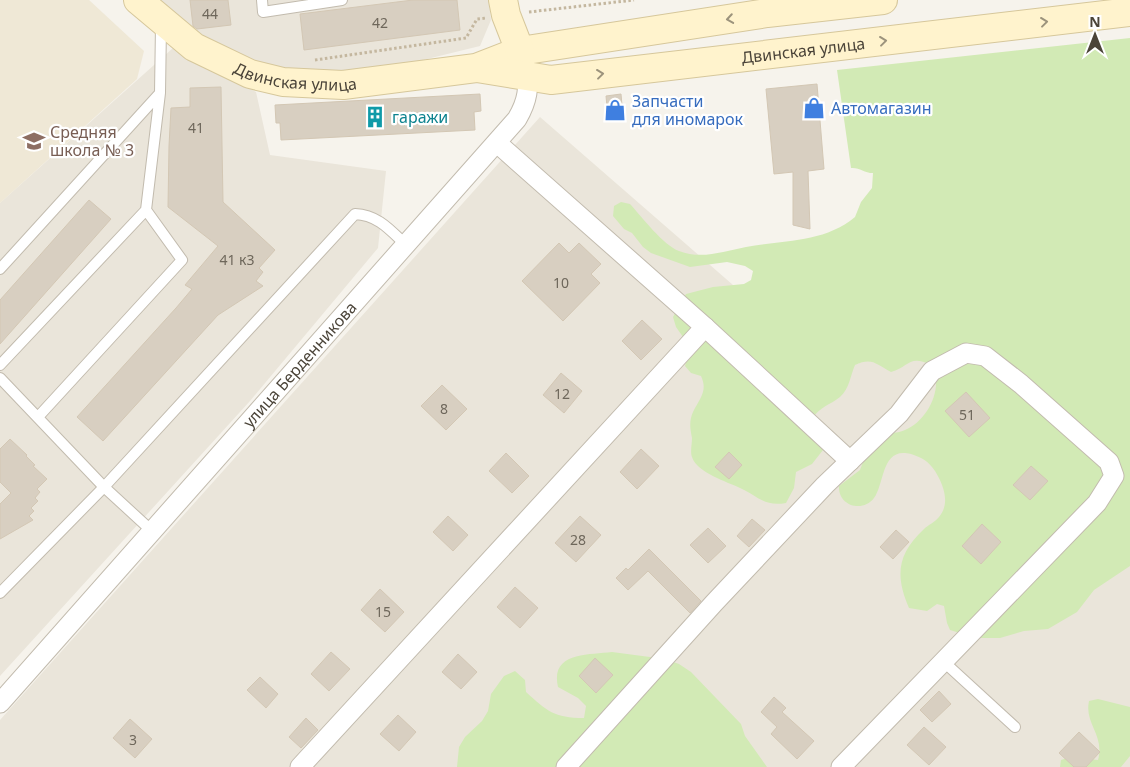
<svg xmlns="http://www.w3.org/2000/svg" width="1130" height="767" viewBox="0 0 1130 767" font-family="'Noto Sans',sans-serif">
	<rect width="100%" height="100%" fill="#f6f3ec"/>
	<path fill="#eae5da" d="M153 0H489L491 20 480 46 333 82 236 62Z
		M173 48 256 92 270 155 386 171 378 248 250 401 0 676V203Z
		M540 117 833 372 991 318 1130 484V767H0V720Z"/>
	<path fill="#efe8d6" d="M0 0H89L144 51 137 79 0 203Z"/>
	<path fill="#d2eab5" d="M1130 38V566L1094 590 1077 612 1048 629 1024 631 1000 638H976L950 630 947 623 944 606 937 604 927 611 909 608C895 576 897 554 924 529 928 525 935 522 939 517 951 503 943 484 935 471 928 461 923 458 911 454 881 446 885 483 874 498 863 513 838 506 839 486L860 470 863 462V454L874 434C883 433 897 434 905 430 928 421 945 386 931 365 909 354 909 367 891 372 876 364 872 357 855 365 850 376 850 388 840 397 830 405 819 407 812 419L823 450 812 464 796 472 794 488 786 503C764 507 758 496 740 488 728 482 697 473 692 457 690 452 692 444 692 438 690 428 689 421 693 412 700 398 708 391 701 376L691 373 685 366 690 347 676 327 673 317 686 294 713 287 744 284 751 280 753 271 745 266 727 262 690 267 651 253 643 247 632 233 624 229 613 216 614 206 621 202 630 204C642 217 663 245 679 251 702 260 724 251 746 247 783 240 824 243 855 217L861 202 872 188 873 173C864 173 859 167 851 168L837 70Z
		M612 652 665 659 679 664 691 672 741 724 745 736 767 767H457L459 747 465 737 482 721 488 711 491 694 504 676 515 671 525 680 526 692C547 711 554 718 584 718L586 706 578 698 558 687C550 652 588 655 612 652Z
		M1098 699 1130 707V756L1121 767H1060L1061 760 1070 757 1098 760C1105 735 1084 724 1089 701Z"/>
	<path fill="#d8cfc1" stroke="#d3c7b4" d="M190 0H228L231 25 197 29 193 26Z
		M413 0H457L460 30 304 50 300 14Z
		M817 84 824 169 808 171 810 229 793 225V172L774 174 766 89Z
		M221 87 223 202 275 250 259 268 263 272 256 281 263 286 218 315 103 441 77 417 176 308 192 289 185 285 218 246 168 207 169 146 171 108 190 107V88Z
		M480 94 481 111 474 112 475 130 281 140 280 123H276L275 105Z
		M621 94 623 116 608 117 606 96Z
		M89 200 111 219 0 344V300Z
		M559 243 569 253 579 243 601 264 591 274 600 283 563 321 522 281Z
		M642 320 662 339 641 360 622 341Z
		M561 373 582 391 564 413 543 395Z
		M442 385 467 409 446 430 421 406Z
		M966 392 990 418 969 437 945 411Z
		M10 439 27 455 26 456 35 465 33 466 47 479 37 489 40 492 35 498 38 501 31 508 34 511 29 516 33 520 0 539V504L11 493 0 482V449Z
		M641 449 659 466 637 489 620 472Z
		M729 452 742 465 729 479 715 467Z
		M506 453 529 476 512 493 489 471Z
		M1031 466 1048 481 1030 500 1013 485Z
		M448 516 468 535 453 551 433 532Z
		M580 516 601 535 576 562 555 543Z
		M752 519 765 530 749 547 737 536Z
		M982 524 1001 542 981 564 962 546Z
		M708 528 726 546 708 563 690 545Z
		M896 530 909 542 893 559 880 547Z
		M649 549 701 601 690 613 648 571 628 590 616 578 626 568 628 570Z
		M515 587 538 608 520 628 497 607Z
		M380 589 404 612 385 632 361 610Z
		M331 652 350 669 329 691 311 674Z
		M458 654 477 672 461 689 442 672Z
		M595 658 613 675 596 693 579 676Z
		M260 677 278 694 266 708 247 690Z
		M939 691 951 704 932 722 920 710Z
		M774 697 786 708 782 712 814 741 797 759 771 734 777 727 761 712Z
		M398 715 416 732 399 751 380 734Z
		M306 718 318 730 301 748 289 737Z
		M130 719 152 739 135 758 113 738Z
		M924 727 946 747 929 765 907 745Z
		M1079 732 1100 752 1086 767H1074L1059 753Z"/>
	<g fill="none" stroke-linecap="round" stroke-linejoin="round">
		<g stroke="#c2bbae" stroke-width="12">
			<path id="lane" d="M262 0 263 12 342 0
				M0 269 160 93
				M0 365 146 210 160 93 161 25
				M0 378 104 487 153 532
				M38 417 182 260 146 210
				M0 593 104 487 355 214C378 215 390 230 406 245
				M944 662 1015 727"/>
		</g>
		<g stroke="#c2bbae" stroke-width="21">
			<g id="street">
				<path d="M497 143 705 327 850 461"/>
				<path id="s1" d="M0 703 517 119C527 102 531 86 524 66"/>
				<path d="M300 767 705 327"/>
				<path d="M566 767 714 603 825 485 899 414 932 371 966 353 985 356 1021 384 1109 462 1114 476 1097 503 841 767"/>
			</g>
		</g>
		<g stroke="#d6c79b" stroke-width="30">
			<g id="secondary">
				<path id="s2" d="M138 0 194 47 250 74 283 82 343 85 476 68 520 51 767 13 883 0"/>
				<path d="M503 0 506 15 520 51"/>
				<path id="s3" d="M477 68 551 80 1130 12"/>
			</g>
		</g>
		<path stroke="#c4b79f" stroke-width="3" stroke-dasharray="2.5 2.5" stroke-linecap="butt" d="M529 12 634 0
			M315 60 466 38 477 19 486 18"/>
		<use href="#lane" stroke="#fff" stroke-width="10"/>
		<use href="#street" stroke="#fff" stroke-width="19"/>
		<use href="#secondary" stroke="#fff3cd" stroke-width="28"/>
	</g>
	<defs><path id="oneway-chevron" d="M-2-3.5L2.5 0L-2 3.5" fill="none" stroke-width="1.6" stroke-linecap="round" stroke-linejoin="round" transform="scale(1.25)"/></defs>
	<g stroke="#9c937c">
		<use href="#oneway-chevron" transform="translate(730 19) rotate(171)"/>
		<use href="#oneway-chevron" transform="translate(1044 22) rotate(-7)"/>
		<use href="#oneway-chevron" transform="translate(883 41) rotate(-7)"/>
		<use href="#oneway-chevron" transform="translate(600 74) rotate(-7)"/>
	</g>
	<defs>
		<g id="shop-bare" transform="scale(1.725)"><path d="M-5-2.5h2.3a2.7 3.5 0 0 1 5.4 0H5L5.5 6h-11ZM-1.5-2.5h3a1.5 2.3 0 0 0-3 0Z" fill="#3f7fe0" stroke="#fff" stroke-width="2.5" paint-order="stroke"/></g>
		<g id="building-bare" transform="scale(1.725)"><path d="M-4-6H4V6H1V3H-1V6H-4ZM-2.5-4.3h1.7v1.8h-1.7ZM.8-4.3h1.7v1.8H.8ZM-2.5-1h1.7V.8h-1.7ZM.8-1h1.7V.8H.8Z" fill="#0f9aa8" stroke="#fff" stroke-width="2.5" paint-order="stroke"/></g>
		<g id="school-bare" transform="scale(1.725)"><path d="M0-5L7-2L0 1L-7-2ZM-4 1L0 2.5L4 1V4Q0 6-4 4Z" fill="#8d6e63" stroke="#fff" stroke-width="2.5" paint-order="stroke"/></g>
	</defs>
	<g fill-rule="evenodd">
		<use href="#shop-bare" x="814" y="108"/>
		<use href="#shop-bare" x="615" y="110"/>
		<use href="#building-bare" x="375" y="117"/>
		<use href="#school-bare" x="34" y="141"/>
	</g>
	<g text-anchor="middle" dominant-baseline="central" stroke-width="4.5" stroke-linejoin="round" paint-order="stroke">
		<g font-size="14" fill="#6e675b">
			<text x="210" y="13">44</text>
			<text x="380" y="22">42</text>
			<text x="196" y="127">41</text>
			<text x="237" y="259">41 к3</text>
			<text x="561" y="282">10</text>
			<text x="562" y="393">12</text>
			<text x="444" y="408">8</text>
			<text x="967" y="414">51</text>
			<text x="578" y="539">28</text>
			<text x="383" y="611">15</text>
			<text x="133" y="739">3</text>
		</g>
		<g font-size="16" fill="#4b4439" stroke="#fff">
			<text stroke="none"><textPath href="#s3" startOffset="329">Двинская улица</textPath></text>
			<text stroke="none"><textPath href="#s2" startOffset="181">Двинская улица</textPath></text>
			<text stroke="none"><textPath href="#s1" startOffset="452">улица Берденникова</textPath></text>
		</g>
		<g font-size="16" fill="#366cbe" stroke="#fff" text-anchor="start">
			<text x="632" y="101">Запчасти<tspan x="632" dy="18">для иномарок</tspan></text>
			<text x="831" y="108">Автомагазин</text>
		</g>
		<g font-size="16" fill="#0d838f" stroke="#fff" text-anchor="start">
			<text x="392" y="117">гаражи</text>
		</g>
		<g font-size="16" fill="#785e54" stroke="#fff" text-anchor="start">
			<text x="50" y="132">Средняя<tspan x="50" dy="18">школа № 3</tspan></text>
		</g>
	</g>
	<g transform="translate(1095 35)" stroke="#ffffff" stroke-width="4" paint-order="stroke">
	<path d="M0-4L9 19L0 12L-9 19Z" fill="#4b4439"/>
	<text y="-8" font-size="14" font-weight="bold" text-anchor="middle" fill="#4b4439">N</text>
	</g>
</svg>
